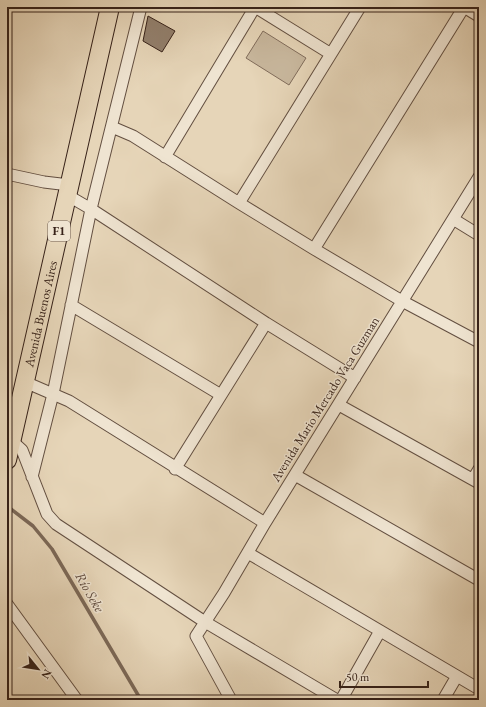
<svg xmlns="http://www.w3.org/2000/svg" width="486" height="707" viewBox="0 0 486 707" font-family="'EB Garamond',serif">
	<rect width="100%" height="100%" fill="#e6d5b8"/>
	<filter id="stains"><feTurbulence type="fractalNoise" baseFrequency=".005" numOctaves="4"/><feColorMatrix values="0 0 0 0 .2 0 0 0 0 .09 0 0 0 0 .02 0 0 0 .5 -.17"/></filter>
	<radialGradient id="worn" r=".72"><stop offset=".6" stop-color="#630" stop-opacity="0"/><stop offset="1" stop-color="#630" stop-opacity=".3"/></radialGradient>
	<path fill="#c8b79d" stroke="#806c5b" d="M263 31 306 58 289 85 246 58Z"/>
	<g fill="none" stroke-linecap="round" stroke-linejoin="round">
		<path stroke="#7c6958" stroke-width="3.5" d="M7 506 33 526 52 549 141 700"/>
	</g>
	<path fill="#927f6c" stroke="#372219" d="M148 16 175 31 162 52 143 41Z"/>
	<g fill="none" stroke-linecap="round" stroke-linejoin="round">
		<g stroke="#634f41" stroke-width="13">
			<path id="minor" d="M112 127 133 136 239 203 314 249 402 301 479 342
				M165 157 255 7 331 54
				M7 174 44 182 69 185
				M67 195 91 209 266 323 355 378
				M239 203 360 7
				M453 219 479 235
				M314 249 464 7
				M71 305 221 395
				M25 382 69 401 265 523
				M339 405 479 483
				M11 440 22 450 47 514 56 524 205 622 337 700
				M175 469 266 323
				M295 475 479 580
				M32 477 53 394 91 209 141 7
				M473 479 479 469
				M248 553 479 689
				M7 604 77 700
				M231 700 196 636 224 593 265 523 479 177
				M341 700 380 631
				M443 700 457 676"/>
		</g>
		<g stroke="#634f41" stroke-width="15">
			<path id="tertiary" d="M466 7 479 15"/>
		</g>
		<g stroke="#372219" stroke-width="20">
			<g id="trunk">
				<path id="s1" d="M7 460 110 7"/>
			</g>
		</g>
		<use href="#minor" stroke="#efe4d1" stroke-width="11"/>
		<use href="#tertiary" stroke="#efe4d1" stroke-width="13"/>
		<use href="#trunk" stroke="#e6d5b8" stroke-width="18"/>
	</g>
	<g text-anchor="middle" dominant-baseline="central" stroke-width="3" stroke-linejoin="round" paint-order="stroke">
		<rect fill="#efe4d1" stroke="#6e5c50" stroke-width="1" x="48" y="221" width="22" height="20" rx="3"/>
		<g font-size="12" font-weight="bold" fill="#372219">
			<text x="59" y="231">F1</text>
		</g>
		<g font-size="13" fill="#372219" stroke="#efe4d1">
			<text stroke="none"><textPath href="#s1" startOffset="150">Avenida Buenos Aires</textPath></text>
			<text transform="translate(325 399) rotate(-58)">Avenida Mario Mercado Vaca Guzman</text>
		</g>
		<g font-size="14" font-style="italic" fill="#5f4b3e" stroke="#efe4d1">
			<text transform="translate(90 592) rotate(60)">Río Seke</text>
		</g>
	</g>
	<rect width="486" height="707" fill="none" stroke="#e6d5b8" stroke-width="24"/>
	<rect x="8" y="8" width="470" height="691" fill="none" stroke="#372219" stroke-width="2"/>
	<rect x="12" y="12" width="462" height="683" fill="none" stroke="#372219"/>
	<g transform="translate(38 669) rotate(120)" stroke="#efe4d1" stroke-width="3" paint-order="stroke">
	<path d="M0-3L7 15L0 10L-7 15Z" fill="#372219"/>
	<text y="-6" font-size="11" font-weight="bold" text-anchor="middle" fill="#372219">N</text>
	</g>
	<path d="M340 681v6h88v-6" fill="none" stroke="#372219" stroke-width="2"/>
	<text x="346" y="681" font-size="12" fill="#372219" stroke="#efe4d1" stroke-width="3" paint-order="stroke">50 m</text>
	<rect width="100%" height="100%" filter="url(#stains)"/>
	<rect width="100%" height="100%" fill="url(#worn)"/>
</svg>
